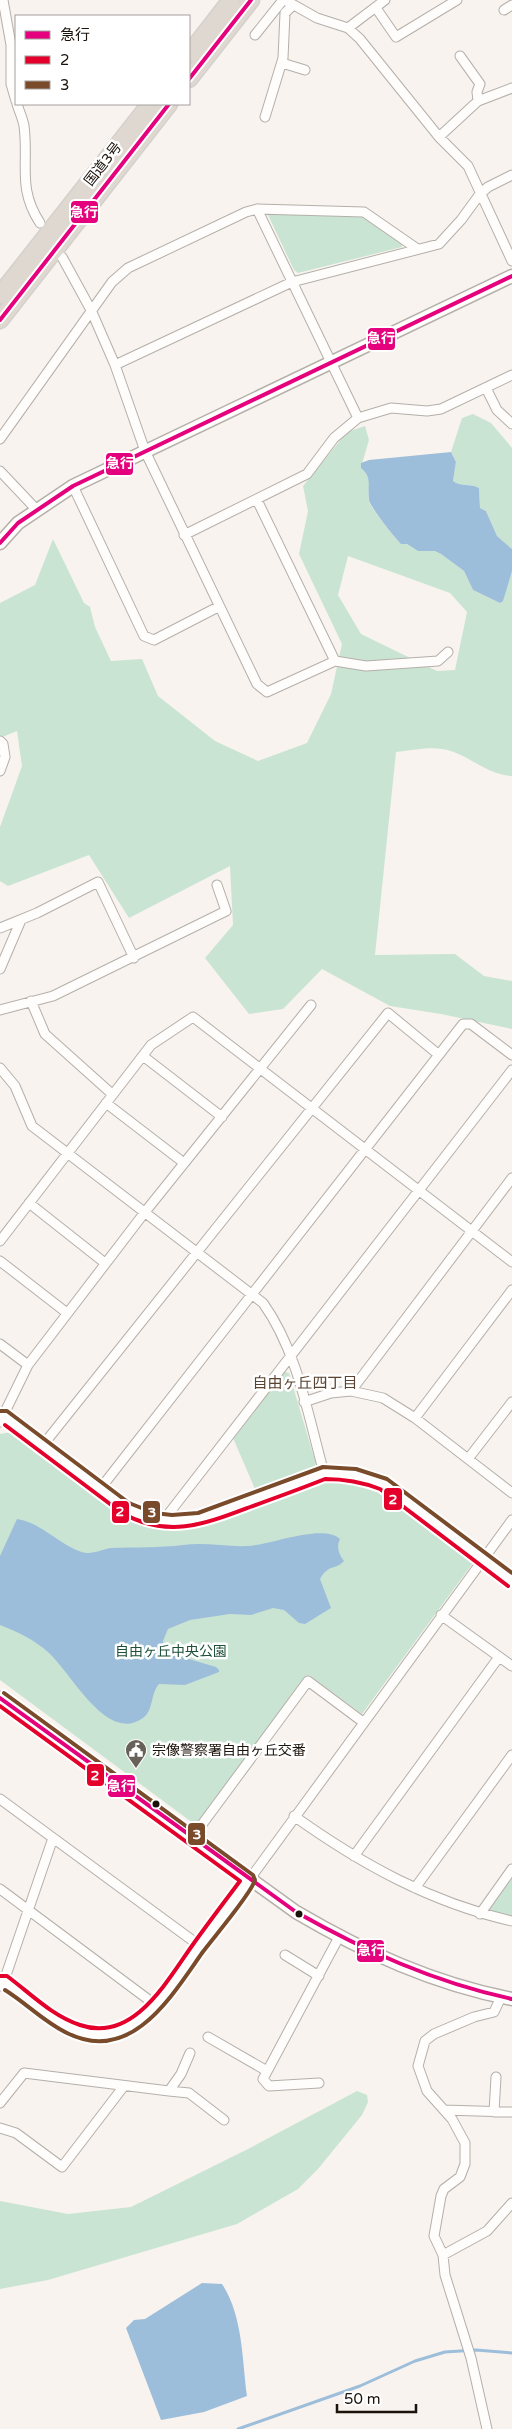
<svg xmlns="http://www.w3.org/2000/svg" width="512" height="2429" viewBox="0 0 512 2429" font-family="'Varela Round','Noto Sans JP',sans-serif">
	<rect width="100%" height="100%" fill="#f8f3ee"/>
	<path fill="#cae4d3" fill-rule="evenodd" d="M271 212 364 217 402 243V247L298 273 294 270 268 215Z
		M473 414 491 423 512 448V549L497 536 486 511 480 508 479 488C471 483 460 487 453 481L456 462 451 452 462 418Z
		M365 426 369 440 361 467C376 480 366 486 369 501 371 509 391 532 397 540L401 544H407L418 551H435L441 554 464 571 473 590 500 603 512 571V776C489 775 472 758 451 751 434 745 413 750 396 752L375 955 455 954 484 976 512 981V1029L441 1014 390 1006 322 969 283 1009 249 1014 205 958 233 925 230 866 129 918 89 855 8 886 0 881V827L22 766 17 731 0 738V603L35 585 53 539 84 603 90 607 95 627 111 661 142 659 158 696 215 741 258 761 307 743 331 694 342 644 299 554 308 511 303 486 347 432ZM348 556 450 593 467 612 455 670 437 671 361 634 338 595Z
		M285 1372 289 1373 316 1464 313 1468 255 1489 233 1438Z
		M12 1432 23 1437 121 1511 145 1523 168 1526 194 1528 329 1477H352L380 1488 475 1560 362 1714 309 1675 197 1826 0 1680V1434Z
		M512 1877V1916L491 1912 489 1909Z
		M357 2091 367 2095 368 2102 362 2115 318 2169 298 2189 237 2224 48 2280 0 2289V2201L68 2214 131 2207 250 2148Z"/>
	<path fill="#9dbeda" d="M451 452 456 462 453 481C460 487 471 483 479 488L480 508 486 511 497 536 512 549V571L503 601 500 603 473 590 464 571 441 554 435 551H418L407 544H401C395 538 370 507 369 500 367 486 373 478 361 468V463L369 460Z
		M17 1519C42 1522 67 1552 88 1553 96 1553 103 1549 111 1548 135 1547 159 1548 183 1545 205 1542 226 1547 248 1546 270 1545 323 1523 340 1539 336 1547 339 1555 344 1561 336 1570 328 1564 320 1579L331 1608 305 1624 299 1623 284 1610 273 1608 251 1615 230 1614 190 1620 168 1629 163 1641 165 1652 216 1667 219 1670V1672L185 1685 159 1684C150 1694 154 1710 143 1718 107 1744 72 1674 49 1653 35 1640 18 1632 0 1625V1556Z
		M202 2283 222 2284C243 2316 242 2359 247 2396L204 2412 161 2420 126 2328 134 2320 145 2319Z"/>
	<g fill="none" stroke-linecap="round" stroke-linejoin="round">
		<path stroke="#9dbeda" stroke-width="3" d="M238 2429 360 2386 415 2361 445 2352 476 2350 512 2353"/>
		<g stroke="#b5afa9" stroke-width="11">
			<path id="street" d="M3 0 11 45V84L16 101
				M285 0 317 18 348 28 360 39 439 137 468 166 512 261
				M376 8 396 37 457 0
				M504 10 512 5
				M348 28 385 0
				M255 35 283 0
				M460 56 480 84 477 92 478 101
				M282 63 305 70
				M17 104C19 111 23 119 24 126 29 164 17 188 40 223
				M265 117 283 58 285 13 293 5
				M439 137 478 101 512 88
				M257 209 358 418
				M62 257 91 310 115 365 145 451 257 684 267 692 335 661 366 666 438 661 448 652
				M115 365 292 282 439 244 461 220 480 194 488 187 512 175
				M486 388 497 410 512 424
				M0 439 112 282 128 268 246 212 257 209 364 212 416 248
				M0 471 36 509
				M73 486 144 636 154 640 218 607
				M257 500 335 661
				M184 535 307 474 334 438 358 418 391 408 427 411 441 409 512 375
				M0 741 3 744 5 757 0 771
				M0 928 37 913 98 882 134 958
				M0 969 21 920
				M31 1001 45 1034 112 1094
				M0 1010 53 996 226 911 217 885
				M143 1056 222 1117
				M0 1068 15 1086 32 1126 263 1303C298 1352 308 1416 324 1473
				M106 1103 184 1163
				M29 1203 105 1263
				M0 1241 151 1045 193 1017 512 1262
				M0 1261 67 1313
				M0 1344 28 1365
				M351 1391 512 1178
				M304 1402 331 1393 351 1391 383 1398 415 1418 512 1493
				M0 1415 126 1508C148 1522 175 1523 200 1519L324 1473C347 1472 363 1475 383 1484L512 1581
				M415 1418 512 1290
				M0 1422 28 1365 145 1212 311 1005
				M43 1445 388 1013 439 1055
				M468 1459 512 1402
				M100 1489 463 1024H471L512 1055
				M163 1521 512 1070
				M441 1615 512 1666
				M0 1799 200 1946
				M294 1816C361 1864 432 1903 512 1921
				M192 1838 308 1681 363 1722
				M354 1856 499 1657
				M415 1888 512 1755
				M0 1889 157 2006
				M480 1914 512 1869
				M285 1955 319 1976
				M4 1981C57 2019 98 2064 157 2006L512 1520
				M0 1986 4 1981 53 1838
				M208 2037 267 2071
				M319 2083 269 2086 263 2079 339 1937
				M169 2091 189 2093 224 2120
				M0 2103 24 2073 169 2091 181 2074 190 2053
				M444 2110 512 2112
				M494 2112 496 2077
				M0 2128 16 2133 62 2167 124 2086
				M443 2255 487 2231 512 2203
				M487 2429 471 2358 445 2275 443 2255 434 2236 441 2196 444 2189 460 2177 465 2164V2143L452 2119 427 2091 418 2066 425 2041 434 2034 474 2017 494 2012 501 1997"/>
		</g>
		<g stroke="#b5afa9" stroke-width="15">
			<path id="secondary" d="M0 543 18 523 73 486 512 276
				M0 1698 296 1912C364 1952 434 1984 512 1999"/>
		</g>
		<g stroke="#d4d0cc" stroke-width="19">
			<path id="highway" d="M189 54 231 0
				M189 79 251 0
				M0 295 150 104
				M0 320 169 104"/>
		</g>
		<use href="#street" stroke="#fefdfc" stroke-width="9"/>
		<use href="#secondary" stroke="#fefdfc" stroke-width="12"/>
		<use href="#highway" stroke="#dfd8d1" stroke-width="16"/>
		<g stroke="#fff" stroke-width="8">
			<path id="bus-1" d="M189 79 251 0
				M0 320 169 104
				M0 543 18 523 73 486 512 276
				M0 1698 296 1912C365 1951 434 1982 512 1999"/>
		</g>
		<g stroke="#fff" stroke-width="8">
			<path id="bus-2" d="M5 1425 122 1513C168 1539 205 1524 250 1507 275 1498 300 1489 325 1479 345 1479 362 1482 380 1489L508 1586
				M0 1706 240 1881C225 1901 209 1922 194 1943 168 1979 134 2044 80 2025 52 2016 30 1993 7 1976H0"/>
		</g>
		<g stroke="#fff" stroke-width="8">
			<path id="bus-3" d="M0 1411H7L129 1503 154 1513 172 1515 198 1513 323 1467 356 1469 387 1479 512 1573
				M4 1693 253 1875 255 1880C252 1893 213 1938 202 1953 171 1997 131 2065 67 2033 44 2022 26 2003 5 1990"/>
		</g>
		<use href="#bus-1" stroke="#e5007d" stroke-width="4"/>
		<use href="#bus-2" stroke="#e4002b" stroke-width="4"/>
		<use href="#bus-3" stroke="#7a4b2a" stroke-width="4"/>
	</g>
	<defs>
		<g id="civic-pin" transform="scale(1.125)"><path d="M0 17L-7.5 6A9.5 9.5 0 1 1 7.5 6Z" fill="#68615a" stroke="#fff"/><path d="M-.6-6.5H3V-4.5H.6V-3L4-1V1h2V6H-6V1h2V-1L-.6-3ZM-1.2 2.5V6h2.4V2.5Z" fill="#fff"/></g>
	</defs>
	<g fill-rule="evenodd">
		<use href="#civic-pin" x="136" y="1750"/>
	</g>
	<g fill="#1b120a" stroke="#fff" stroke-width="2">
		<circle cx="156" cy="1804" r="4.5"/>
		<circle cx="299" cy="1914" r="4.5"/>
	</g>
	<g text-anchor="middle" dominant-baseline="central" stroke-width="5" stroke-linejoin="round" paint-order="stroke">
		<g font-size="14" fill="#1b120a" stroke="#fff">
			<text transform="translate(103 164) rotate(-52)">国道3号</text>
		</g>
		<g font-size="14" fill="#1e503a" stroke="#fff">
			<text x="171" y="1651">自由ヶ丘中央公園</text>
		</g>
		<g font-size="14" fill="#1b120a" stroke="#fff" text-anchor="start">
			<text x="152" y="1750">宗像警察署自由ヶ丘交番</text>
		</g>
		<g font-size="15" fill="#5a4330" stroke="#fff">
			<text x="305" y="1383">自由ヶ丘四丁目</text>
		</g>
	</g>
	<g stroke="#fff" stroke-width="2">
		<rect x="70" y="200" width="29" height="24" rx="5" fill="#e5007d"/>
		<rect x="367" y="327" width="29" height="24" rx="5" fill="#e5007d"/>
		<rect x="105" y="452" width="29" height="24" rx="5" fill="#e5007d"/>
		<rect x="383" y="1487" width="20" height="24" rx="5" fill="#e4002b"/>
		<rect x="111" y="1500" width="19" height="24" rx="5" fill="#e4002b"/>
		<rect x="142" y="1500" width="19" height="24" rx="5" fill="#7a4b2a"/>
		<rect x="86" y="1763" width="19" height="24" rx="5" fill="#e4002b"/>
		<rect x="107" y="1774" width="29" height="24" rx="5" fill="#e5007d"/>
		<rect x="187" y="1822" width="19" height="24" rx="5" fill="#7a4b2a"/>
		<rect x="356" y="1939" width="29" height="24" rx="5" fill="#e5007d"/>
	</g>
	<g font-size="14" text-anchor="middle" font-weight="bold" fill="#fff">
		<text x="84" y="217">急行</text>
		<text x="381" y="343">急行</text>
		<text x="120" y="468">急行</text>
		<text x="393" y="1504">2</text>
		<text x="120" y="1516">2</text>
		<text x="152" y="1517">3</text>
		<text x="95" y="1780">2</text>
		<text x="121" y="1791">急行</text>
		<text x="197" y="1839">3</text>
		<text x="371" y="1955">急行</text>
	</g>
	<rect x="15" y="15" width="175" height="90" fill="#ffffff" stroke="#a4a09d"/>
	<rect x="25" y="31" width="25" height="8" fill="#e5007d" stroke="#a4a09d"/>
	<text x="60" y="40" font-size="15" fill="#1b120a">急行</text>
	<rect x="25" y="56" width="25" height="8" fill="#e4002b" stroke="#a4a09d"/>
	<text x="60" y="65" font-size="15" fill="#1b120a">2</text>
	<rect x="25" y="81" width="25" height="8" fill="#7a4b2a" stroke="#a4a09d"/>
	<text x="60" y="90" font-size="15" fill="#1b120a">3</text>
	<path d="M337 2404v8h79v-8" fill="none" stroke="#1b120a" stroke-width="2.5"/>
	<text x="344" y="2404" font-size="15" fill="#1b120a" stroke="#ffffff" stroke-width="4" paint-order="stroke">50 m</text>
</svg>
